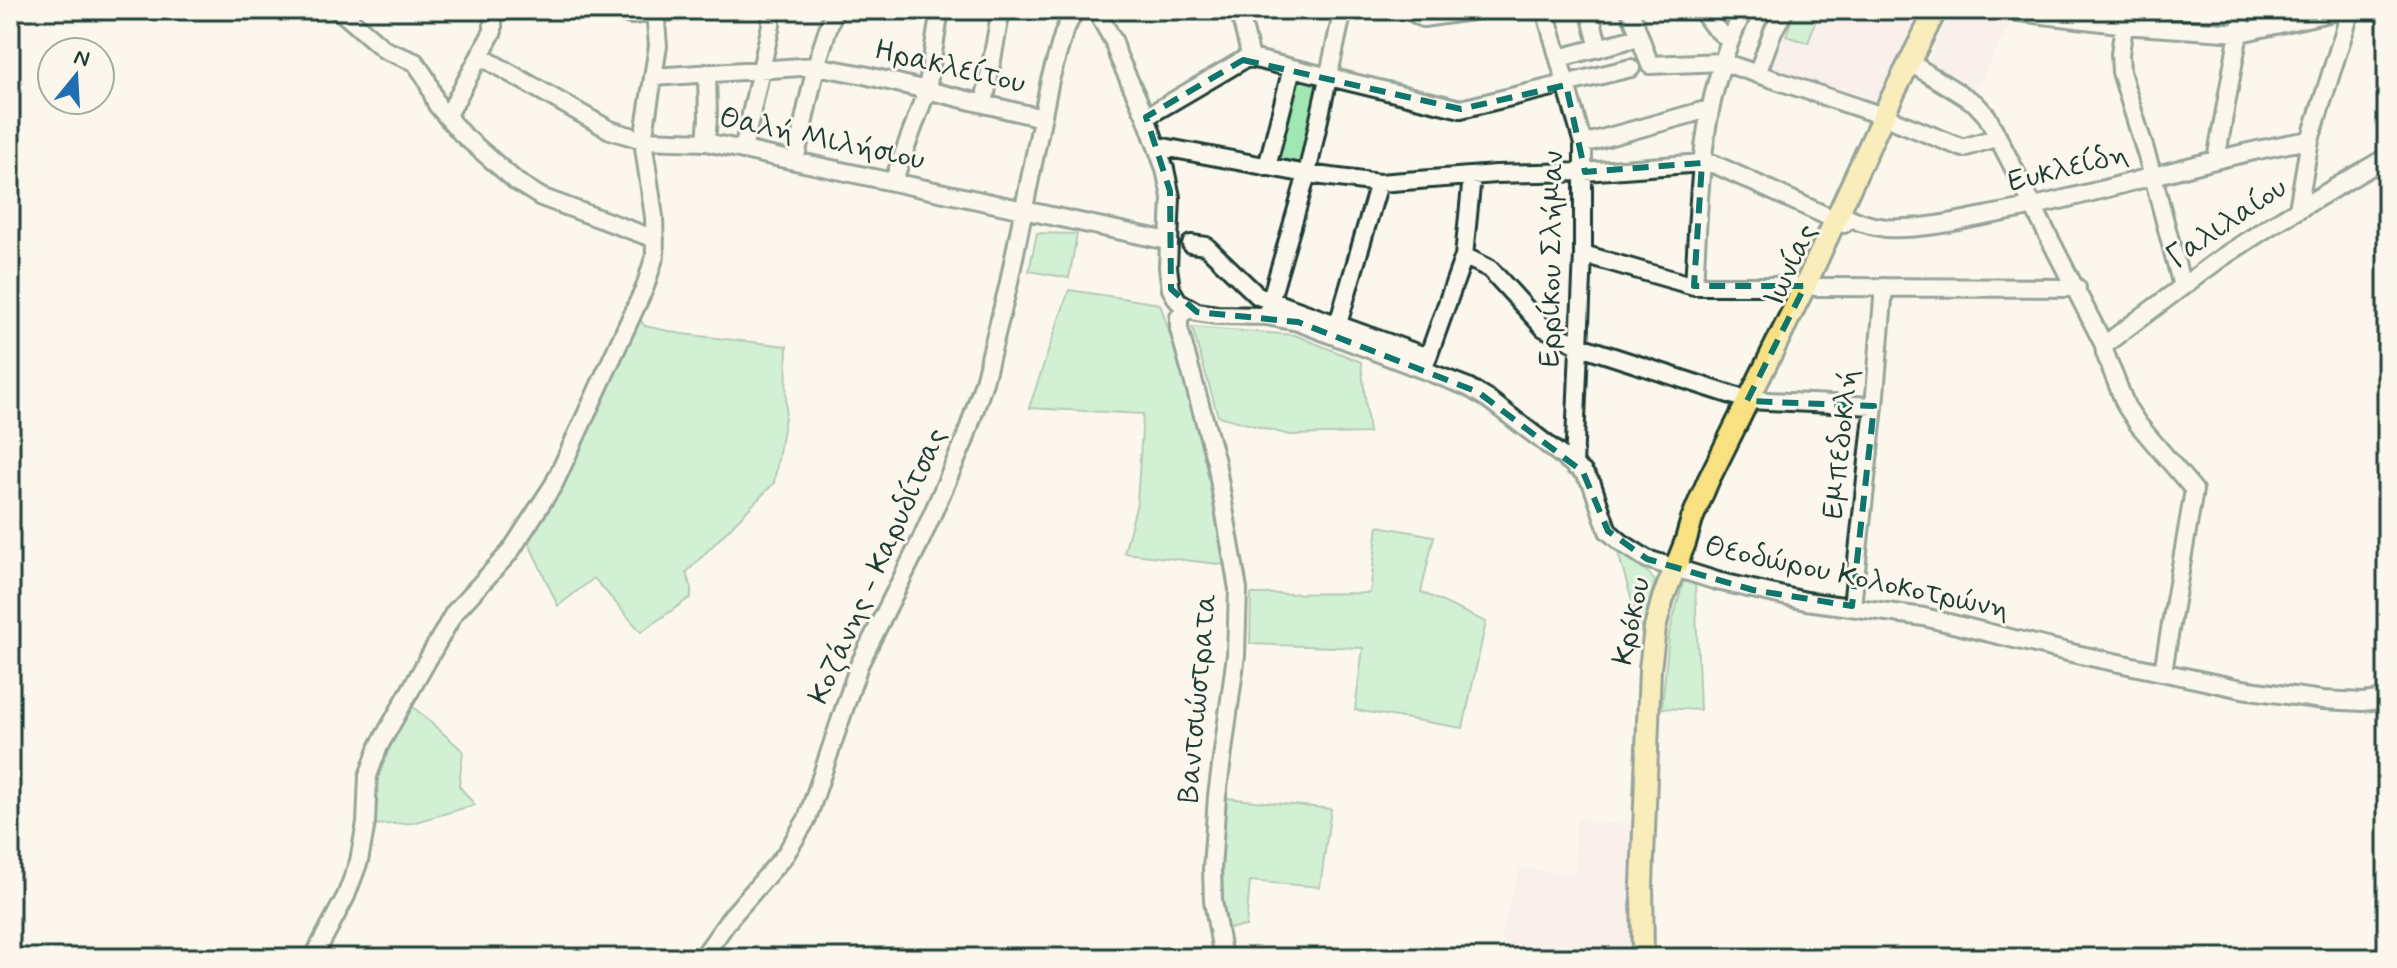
<svg xmlns="http://www.w3.org/2000/svg" width="2397" height="968" viewBox="0 0 2397 968" font-family="Mynerve,sans-serif">
	<rect width="100%" height="100%" fill="#fbf7ec"/>
	<filter id="ink" filterUnits="userSpaceOnUse"><feTurbulence type="fractalNoise" baseFrequency=".0125" numOctaves="2"/><feDisplacementMap in="SourceGraphic" scale="16" xChannelSelector="R" yChannelSelector="G"/><feConvolveMatrix kernelMatrix="1 2 1 2 8 2 1 2 1" color-interpolation-filters="sRGB"/></filter>
	<g filter="url(#ink)">
		<path fill="#f5e7ec" d="M1791 10H1928L1878 108 1764 67Z
			M1951 11 2013 19 1974 93 1927 64Z
			M1576 819 1632 825 1631 958H1516L1500 935 1520 868 1575 874Z"/>
		<path fill="#a1e7b4" stroke="#609274" stroke-width="2" d="M1795 10H1819L1808 43 1786 36Z
			M1295 73 1323 79 1301 168 1273 161Z
			M1037 233 1077 234 1069 278 1029 271Z
			M1069 290 1160 304C1190 389 1210 476 1227 565L1124 553 1137 503 1143 414 1029 408Z
			M639 318 645 326 682 334 787 346 786 411 774 483 686 573 691 587V597L641 632 594 578 558 606 526 537Z
			M1192 327 1295 335 1361 362 1369 433 1289 435 1218 416Z
			M1378 526 1434 536 1421 592 1486 622 1463 728 1355 710 1363 648 1250 644 1251 594 1370 593Z
			M1617 549C1632 558 1645 567 1655 581L1641 632Z
			M1684 578 1695 581 1700 710 1662 708 1669 635Z
			M411 705 463 751 459 786 475 805 412 823 370 825 376 771 382 752Z
			M1227 798 1331 809 1320 887 1250 881 1246 926 1223 929 1222 849Z"/>
		<g fill="none" stroke-linecap="round" stroke-linejoin="round">
			<g stroke="#1f3d34" stroke-width="22">
				<path id="minor" d="M339 10 385 50 415 62 426 78 437 105 447 117 462 134 517 182 541 197 655 239
					M616 10 631 15 688 10
					M1096 10 1114 42 1118 56 1146 117 1165 169 1171 197 1168 267 1171 289 1178 301 1197 312 1217 315 1266 316 1298 322 1468 387 1488 399 1583 472 1592 484 1608 531 1622 543 1647 559 1717 581 1806 601 1924 617 2076 654 2242 689 2323 700 2363 702 2387 699
					M1239 10 1251 58
					M1408 10 1423 18 1478 10
					M1545 10 1583 144V254L1574 466
					M1589 10 1599 48
					M1630 10 1650 65 1722 62 1883 116 1963 148 1998 137
					M1701 10 1713 26 1730 41
					M2001 10 2136 26 2240 33 2342 10
					M2126 10 2120 54 2121 72 2153 176 2182 286
					M480 56 610 130 643 140 706 142 1168 241
					M1559 58 1640 37
					M1909 62 1975 103 1987 116 2104 345 2105 353 2126 406 2138 424 2194 490 2163 671
					M1757 74 1773 31 1785 10
					M653 77 816 66 864 75 1042 118
					M984 104 1001 10
					M447 117 493 31V10
					M1146 117 1243 60 1251 58 1461 109 1631 68
					M706 142 708 118 707 73
					M1583 144 1709 109
					M1158 146 1307 174 1379 183 1496 174 1584 172 1702 163 1714 164 1844 224
					M743 150 771 25V10
					M2216 160 2243 10
					M795 161 816 66 834 10
					M1267 167 1292 68
					M893 182 927 90 940 10
					M2298 209 2310 140 2351 10
					M1840 212C1853 221 1870 226 1886 228 1920 230 1955 222 1989 215 2097 196 2201 158 2310 140
					M1191 244 1206 246 1258 296 1428 357
					M1583 254 1694 286H1805
					M1464 256 1490 269 1544 328 1580 346 1747 400 1874 406
					M1694 286C1700 189 1699 99 1744 10
					M1815 287 2077 288
					M1188 308 1179 317V329L1216 462 1238 589 1236 655 1217 796 1212 869 1213 901 1223 958
					M1266 316 1307 174 1343 10
					M1338 324 1379 183
					M2104 345 2221 258 2270 226 2387 157
					M1424 368 1464 256 1472 176
					M1852 606 1874 406 1884 287
					M313 958 346 896 359 861 366 823 368 776 379 746 454 613 510 552 554 484 645 287 655 255 654 217 643 140 658 46 655 10
					M702 958 731 917 785 855 807 819 859 665 920 542 964 442 984 382 1008 287 1050 80 1064 32 1075 10"/>
			</g>
			<g stroke="#1f3d34" stroke-width="26">
				<path id="major" d="M1643 958 1642 885 1650 669 1655 628 1663 598 1685 543 1692 519 1708 481 1805 286 1890 101 1936 10"/>
			</g>
			<use href="#minor" stroke="#fbf7ec" stroke-width="16"/>
			<use href="#major" stroke="#f9e181" stroke-width="20"/>
		</g>
	</g>
	<path d="M0 0H2397V968H0ZM1243 60 1461 109 1566 85 1585 172 1702 163 1694 286H1805L1747 401 1874 406 1852 606 1753 590 1647 559 1608 531 1583 472 1478 392 1298 322 1197 312 1171 289 1170 191 1146 117Z" fill="#fbf7ec" fill-opacity=".55" fill-rule="evenodd"/>
	<path fill="none" stroke="#0f766e" stroke-width="6" stroke-dasharray="16 10" stroke-linejoin="round" d="M1243 60 1461 109 1566 85 1585 172 1702 163 1694 286H1805L1747 401 1874 406 1852 606 1753 590 1647 559 1608 531 1583 472 1478 392 1298 322 1197 312 1171 289 1170 191 1146 117Z"/>
	<g text-anchor="middle" dominant-baseline="central" stroke-width="6" stroke-linejoin="round" paint-order="stroke">
		<g font-size="30" fill="#1f3d34" stroke="#fbf7ec">
			<text transform="translate(950 67) rotate(13)">Ηρακλείτου</text>
			<text transform="translate(822 139) rotate(12)">Θαλή Μιλήσιου</text>
			<text transform="translate(2068 168) rotate(-14)">Ευκλείδη</text>
			<text transform="translate(2227 223) rotate(-34)">Γαλιλαίου</text>
			<text transform="translate(1552 259) rotate(-89)">Ερρίκου Σλήμαν</text>
			<text transform="translate(1791 265) rotate(-65)">Ιωνίας</text>
			<text transform="translate(1841 444) rotate(-84)">Εμπεδοκλή</text>
			<text transform="translate(878 566) rotate(-66)">Κοζάνης - Καρυδίτσας</text>
			<text transform="translate(1857 578) rotate(12)">Θεοδώρου Κολοκοτρώνη</text>
			<text transform="translate(1632 621) rotate(-78)">Κρόκου</text>
			<text transform="translate(1198 698) rotate(-85)">Βαντσιώστρατα</text>
		</g>
	</g>
	<rect width="2397" height="968" fill="none" stroke="#fbf7ec" stroke-width="40"/>
	<rect x="20" y="20" width="2357" height="928" fill="none" stroke="#1f3d34" stroke-width="3" filter="url(#ink)"/>
	<g transform="translate(76 76) rotate(18)"><circle r="38" fill="#fbf7ec" stroke="#a3ada2" stroke-width="2"/>
	<path d="M0-6L14 30L0 20L-14 30Z" fill="#1f6fb2"/>
	<text y="-12" font-size="22" font-weight="bold" text-anchor="middle" fill="#1f3d34">N</text>
	</g>
</svg>
